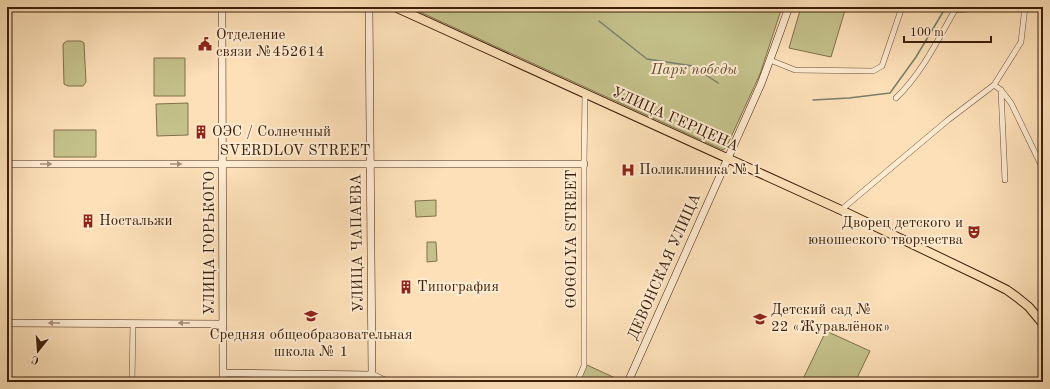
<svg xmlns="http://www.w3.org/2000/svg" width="1050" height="389" viewBox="0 0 1050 389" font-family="'Old Standard TT',serif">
	<rect width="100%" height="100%" fill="#fde0b8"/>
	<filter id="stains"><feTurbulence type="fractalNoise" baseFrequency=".005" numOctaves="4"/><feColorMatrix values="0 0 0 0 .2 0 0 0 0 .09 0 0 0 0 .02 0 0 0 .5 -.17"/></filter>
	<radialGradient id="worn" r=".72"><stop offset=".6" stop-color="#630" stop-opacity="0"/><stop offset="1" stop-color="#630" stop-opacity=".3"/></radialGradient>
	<path fill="#c4c18b" stroke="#80704a" d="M409 7H782L760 74 726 148 723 150Z
		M801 7H846L831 57 789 48Z
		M67 41H81L84 43 86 82 83 86H68L64 84 63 45 64 43Z
		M154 58H185V96H154Z
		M188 103V135L157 136 156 104Z
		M54 130H96V157H54Z
		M436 200V216L416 217 415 201Z
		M427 242H436L437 261 427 262Z
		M826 331 870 351 855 382H805L802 381Z
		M587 365 624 382H579Z"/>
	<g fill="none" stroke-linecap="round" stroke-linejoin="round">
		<path stroke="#787e6b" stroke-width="1.5" d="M599 21 647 59 693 66 718 83
			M813 100 849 98 890 93 916 57 946 7"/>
		<g stroke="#6c4f36" stroke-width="6">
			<path id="street" d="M770 60 795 70 873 71 882 66 902 7
				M994 85 1001 90 1011 103 1043 169
				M1001 90 1005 180
				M896 98C922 73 937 41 955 10L995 7
				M841 210 948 120 994 85 1021 42 1025 7
				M132 382 133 323
				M372 382V375
				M577 382 584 366V164L585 94"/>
		</g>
		<g stroke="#3c1f0a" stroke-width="8">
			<path id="secondary" d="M222 7 223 382
				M369 7 372 375
				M7 164H584
				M7 323 223 324
				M223 373 372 375 387 382
				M628 382 761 84 775 46 789 7"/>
		</g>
		<g stroke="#3c1f0a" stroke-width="10">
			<path id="primary" d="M395 7 841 210 983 278 1007 290 1018 298 1029 307 1043 324"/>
		</g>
		<use href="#street" stroke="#feebd1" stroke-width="5"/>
		<use href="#secondary" stroke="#feebd1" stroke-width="7"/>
		<use href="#primary" stroke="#fde0b8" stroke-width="8"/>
	</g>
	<defs><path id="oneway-solid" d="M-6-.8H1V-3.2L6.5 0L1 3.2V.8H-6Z"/></defs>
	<g fill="#a78f77">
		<use href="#oneway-solid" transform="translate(46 164)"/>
		<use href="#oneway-solid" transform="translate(176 164)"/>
		<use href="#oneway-solid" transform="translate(54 323) rotate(-180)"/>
		<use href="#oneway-solid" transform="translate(184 323) rotate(180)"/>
	</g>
	<defs>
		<g id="civic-bare" transform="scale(1.08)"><path d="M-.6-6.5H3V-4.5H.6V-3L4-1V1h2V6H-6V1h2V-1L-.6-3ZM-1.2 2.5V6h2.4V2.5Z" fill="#8f2418" stroke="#feebd1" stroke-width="2.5" paint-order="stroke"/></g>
		<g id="building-bare" transform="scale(1.08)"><path d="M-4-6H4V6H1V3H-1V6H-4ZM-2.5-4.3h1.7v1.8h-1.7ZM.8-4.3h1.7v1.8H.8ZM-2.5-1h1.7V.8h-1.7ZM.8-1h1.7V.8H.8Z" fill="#8f2418" stroke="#feebd1" stroke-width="2.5" paint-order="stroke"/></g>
		<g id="hospital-bare" transform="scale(1.08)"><path d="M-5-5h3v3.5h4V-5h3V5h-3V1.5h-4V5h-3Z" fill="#8f2418" stroke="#feebd1" stroke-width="2.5" paint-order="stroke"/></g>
		<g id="theatre-bare" transform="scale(1.08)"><path d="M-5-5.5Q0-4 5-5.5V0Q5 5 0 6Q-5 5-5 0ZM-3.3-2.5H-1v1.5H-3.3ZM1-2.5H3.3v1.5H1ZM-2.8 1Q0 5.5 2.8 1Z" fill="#8f2418" stroke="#feebd1" stroke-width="2.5" paint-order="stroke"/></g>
		<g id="school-bare" transform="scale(1.08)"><path d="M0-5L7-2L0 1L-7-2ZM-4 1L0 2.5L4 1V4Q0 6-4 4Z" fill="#8f2418" stroke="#feebd1" stroke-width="2.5" paint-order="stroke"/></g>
	</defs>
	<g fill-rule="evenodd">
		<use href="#civic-bare" x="205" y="44"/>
		<use href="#building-bare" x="201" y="132"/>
		<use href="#hospital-bare" x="628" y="170"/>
		<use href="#building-bare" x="88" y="221"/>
		<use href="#theatre-bare" x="974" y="232"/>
		<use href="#building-bare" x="406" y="287"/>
		<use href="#school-bare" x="311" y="316"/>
		<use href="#school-bare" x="760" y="319"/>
	</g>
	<g text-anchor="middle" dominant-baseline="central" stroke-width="4" stroke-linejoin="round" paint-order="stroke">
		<g font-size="15" fill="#3c1f0a" stroke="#feebd1" text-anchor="start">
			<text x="216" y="35">Отделение<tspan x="216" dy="17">связи №452614</tspan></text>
			<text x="212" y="132">ОЭС / Солнечный</text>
			<text x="639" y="170">Поликлиника № 1</text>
			<text x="99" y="221">Ностальжи</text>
			<text x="963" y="223" text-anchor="end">Дворец детского и<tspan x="963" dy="17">юношеского творчества</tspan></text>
			<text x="417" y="287">Типография</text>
			<text x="771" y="310">Детский сад №<tspan x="771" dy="17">22 «Журавлёнок»</tspan></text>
			<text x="311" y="335" text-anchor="middle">Средняя общеобразовательная<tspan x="311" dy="17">школа № 1</tspan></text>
		</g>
		<g font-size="15" font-style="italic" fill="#655031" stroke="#feebd1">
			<text x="694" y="70">Парк победы</text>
		</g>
		<g font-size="15" fill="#3c1f0a" stroke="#feebd1">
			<text transform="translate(675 120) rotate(24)">УЛИЦА ГЕРЦЕНА</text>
			<text x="295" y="151">SVERDLOV STREET</text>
			<text transform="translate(572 239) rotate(-90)">GOGOLYA STREET</text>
			<text transform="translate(210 243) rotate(-90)">УЛИЦА ГОРЬКОГО</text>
			<text transform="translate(358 243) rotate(-91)">УЛИЦА ЧАПАЕВА</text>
			<text transform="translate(665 267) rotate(-66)">ДЕВОНСКАЯ УЛИЦА</text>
		</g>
	</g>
	<rect width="1050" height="389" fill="none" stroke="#fde0b8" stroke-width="24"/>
	<rect x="8" y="8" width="1034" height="373" fill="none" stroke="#3c1f0a" stroke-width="2"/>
	<rect x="12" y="12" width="1026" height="365" fill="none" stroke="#3c1f0a"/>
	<g transform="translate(38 351) rotate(197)" stroke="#feebd1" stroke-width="3" paint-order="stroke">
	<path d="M0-3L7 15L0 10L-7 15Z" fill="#3c1f0a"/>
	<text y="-6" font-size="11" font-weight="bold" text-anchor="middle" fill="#3c1f0a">С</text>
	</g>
	<path d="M904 36v6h87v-6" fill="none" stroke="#3c1f0a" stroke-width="2"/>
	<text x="910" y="36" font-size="12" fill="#3c1f0a" stroke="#feebd1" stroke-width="3" paint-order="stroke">100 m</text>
	<rect width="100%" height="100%" filter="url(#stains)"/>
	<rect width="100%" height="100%" fill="url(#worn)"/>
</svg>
